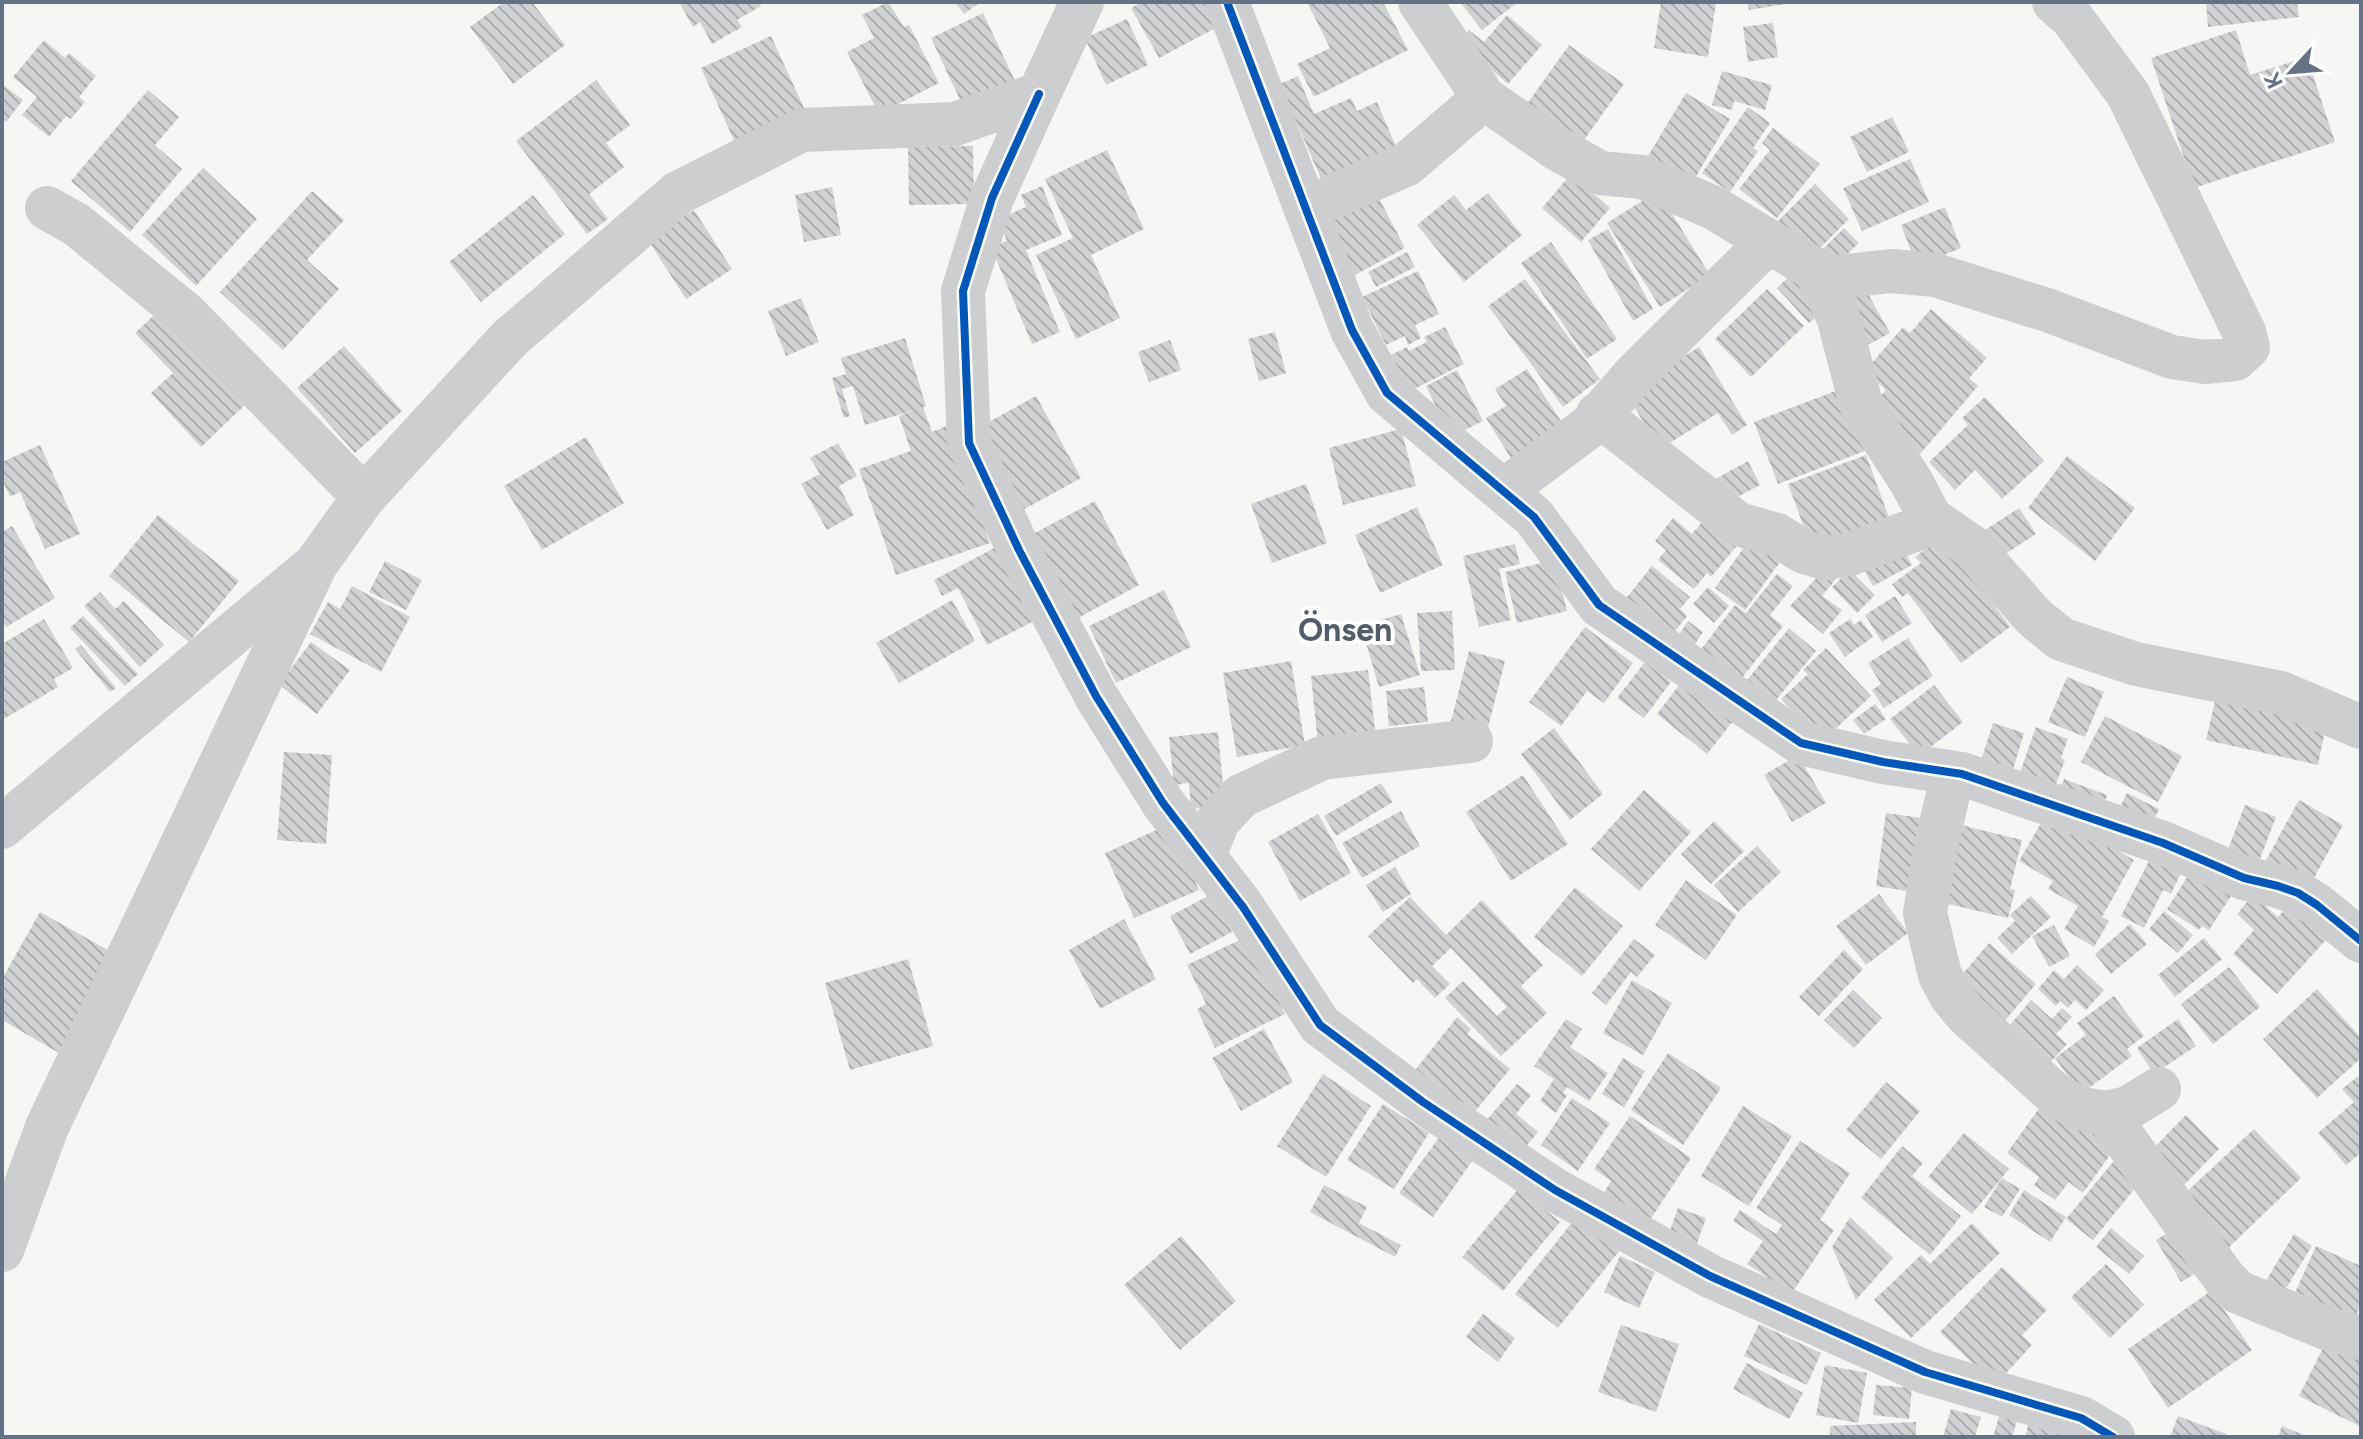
<svg xmlns="http://www.w3.org/2000/svg" width="2363" height="1439" viewBox="0 0 2363 1439" font-family="Figtree,sans-serif">
	<defs>
		<pattern id="building-back-hatch" width="6" height="6" patternUnits="userSpaceOnUse" patternTransform="scale(2)"><rect width="6" height="6" fill="#d0d1d2"/><path d="M-1 5l2 2M0 0l6 6M5-1l2 2" fill="none" stroke="#acaeb0"/></pattern>
	</defs>
	<rect width="100%" height="100%" fill="#f6f6f5"/>
	<path fill="url(#building-back-hatch)" d="M504 2H532L565 45 513 84 470 27Z
		M679 2H758L761 6 737 20 742 27 712 44 700 22 693 27Z
		M888 2 904 27 909 25 939 83 879 114 847 52 874 38 862 15Z
		M955 2H981L964 14Z
		M1142 2H1169L1170 4 1219 2 1229 21 1159 58 1131 8Z
		M1307 2H1383L1408 50 1314 97 1297 64 1330 48Z
		M1460 2H1518L1482 30Z
		M1661 2 1716 3 1708 57 1654 48Z
		M1747 2H1786V4L1749 10Z
		M2206 2H2297L2299 17 2208 27Z
		M983 13 1015 81 963 106 931 38Z
		M1507 15 1542 45 1508 84 1459 41 1469 30 1484 42Z
		M1127 19 1148 65 1106 85 1085 38Z
		M1773 23 1778 57 1748 62 1743 27Z
		M2236 30 2250 75 2307 57 2335 142 2194 188 2151 58Z
		M771 36 809 119 739 151 701 68Z
		M44 40 65 58 69 53 96 76 79 97 85 102 71 119 66 116 49 137 22 115 37 97 13 77Z
		M1569 45 1624 84 1581 144 1527 104Z
		M1722 71 1772 85 1765 110 1734 101 1732 110 1712 105Z
		M1298 76 1314 114 1351 98 1357 111 1377 102 1400 156 1325 188 1280 84Z
		M596 80 630 125 606 143 624 167 589 194 608 219 587 234 516 141Z
		M2 84 23 100 6 122 2 119Z
		M148 90 179 117 155 145 182 169 130 232 71 181Z
		M1686 93 1730 119 1692 183 1648 156Z
		M1748 107 1770 123 1753 148 1758 151 1730 192 1702 173Z
		M1892 117 1909 152 1867 172 1850 137Z
		M1773 128 1820 164 1777 218 1739 189 1770 150 1762 143Z
		M973 146 974 204 909 205 908 147Z
		M1107 150 1144 229 1091 255 1120 318 1076 339 1036 255 1073 238 1045 179Z
		M1910 159 1929 202 1862 231 1843 188Z
		M203 168 257 219 196 286 142 235Z
		M1571 174 1610 208 1581 242 1542 208Z
		M1815 184 1849 219 1811 257 1777 222Z
		M1042 186 1062 235 1026 250 1060 332 1032 344 991 247 1007 241 998 219 1026 207 1021 195Z
		M832 187 841 235 804 242 795 195Z
		M1374 189 1405 248 1355 275 1323 217Z
		M312 191 344 220 307 260 339 289 283 350 220 292Z
		M1658 191 1710 275 1660 307 1607 223Z
		M1488 193 1522 235 1464 282 1417 225 1454 195 1466 210Z
		M533 195 565 234 481 302 449 262Z
		M1945 207 1961 248 1917 266 1901 225Z
		M694 210 732 269 686 299 648 240Z
		M1844 228 1859 243 1831 270 1817 255Z
		M1608 229 1653 309 1633 321 1588 240Z
		M1551 242 1617 339 1587 359 1521 263Z
		M1407 252 1415 267 1376 287 1368 272Z
		M1418 271 1439 314 1415 325 1421 338 1408 345 1405 336 1386 345 1362 297Z
		M1793 273 1825 309 1809 323 1777 288Z
		M1525 279 1600 379 1563 407 1488 306Z
		M1863 285 1890 333 1866 346 1840 299Z
		M1767 289 1804 326 1751 377 1715 339Z
		M801 298 819 342 786 356 768 311Z
		M162 308 249 401 201 447 151 393 173 373 135 333Z
		M1931 309 1987 358 1969 378 1978 386 1920 454 1869 409 1886 390 1865 371 1903 327 1910 333Z
		M1445 327 1464 364 1408 392 1389 356 1407 347 1409 351 1427 342 1424 337Z
		M1275 332 1286 373 1259 381 1248 339Z
		M905 338 926 406 923 407 932 432 949 425 990 543 896 575 859 469 911 451 899 416 915 410 865 425 853 386 842 389 850 416 844 418 832 378 846 374 841 358Z
		M1170 340 1181 370 1149 382 1138 352Z
		M344 346 402 411 355 453 297 388Z
		M1699 347 1747 425 1732 435 1718 413 1660 449 1625 392Z
		M1527 369 1570 435 1517 468 1486 418 1506 406 1495 389Z
		M1457 370 1483 421 1451 437 1426 386Z
		M1846 387 1870 449 1778 484 1754 422Z
		M1036 396 1081 478 1021 511 976 429Z
		M1985 397 2044 461 2002 499 1975 470 1955 490 1929 462 1968 425 1962 418Z
		M1401 429 1416 486 1343 505 1329 448Z
		M586 437 624 503 542 550 504 486Z
		M838 443 857 476 839 486 854 515 827 530 801 484 820 474 810 458Z
		M40 445 80 534 45 549 20 492 10 497 2 479V462Z
		M1866 455 1891 523 1813 552 1788 484Z
		M2067 456 2135 508 2095 561 2028 508Z
		M1748 461 1760 485 1724 504 1712 481Z
		M1306 484 1327 543 1272 563 1251 504Z
		M1095 501 1139 585 1078 618 1033 534Z
		M1417 507 1443 565 1380 593 1355 535Z
		M2019 508 2036 534 1996 560 1979 534Z
		M158 515 239 581 189 642 109 576Z
		M1708 515 1740 542 1711 577 1707 573 1694 589 1658 560 1666 550 1655 541 1673 518 1692 534Z
		M12 526 55 598 6 627 2 619V532Z
		M1755 532 1785 555 1745 610 1715 588Z
		M1943 536 2010 627 1961 663 1908 593 1902 597 1892 584 1921 563 1915 557Z
		M1899 542 1912 565 1873 586 1860 563Z
		M1515 544 1520 564 1499 569 1511 620 1479 627 1463 556Z
		M996 547 1034 621 987 645 958 588 942 596 934 580Z
		M1554 560 1567 611 1517 623 1505 572Z
		M385 561 422 580 406 610 369 592Z
		M1652 566 1690 597 1680 609 1687 616 1665 644 1619 607Z
		M1824 570 1836 579 1822 596 1842 610 1823 634 1790 606Z
		M1850 570 1875 595 1857 613 1832 587Z
		M1777 574 1793 586 1770 615 1783 626 1738 683 1699 652 1735 605 1746 613Z
		M352 586 410 617 381 672 310 634 328 602 340 609Z
		M1708 587 1729 606 1714 623 1693 604Z
		M1164 590 1191 647 1116 683 1089 626Z
		M100 592 115 609 124 601 164 645 140 667 84 606Z
		M1895 596 1912 623 1882 642 1865 615Z
		M952 600 975 641 899 683 876 643Z
		M1452 611 1455 670 1421 671 1417 613Z
		M1401 614 1420 675 1379 687 1361 626Z
		M83 616 138 674 125 686 70 628Z
		M44 619 73 668 54 679 58 687 2 720V644Z
		M1850 619 1854 625 1861 620 1873 637 1845 657 1829 633Z
		M1688 621 1703 632 1689 653 1673 643Z
		M1585 627 1633 663 1604 703 1587 691 1561 726 1529 702Z
		M1789 628 1816 651 1771 706 1744 684Z
		M1908 638 1933 676 1884 708 1872 690 1881 684 1868 663Z
		M311 642 350 670 317 714 279 685Z
		M81 645 116 688 110 692 75 649Z
		M1826 648 1871 696 1821 742 1781 699 1808 674 1803 670Z
		M1469 651 1505 661 1486 735 1450 725Z
		M1291 661 1305 745 1237 757 1223 673Z
		M1645 662 1671 682 1644 718 1617 698Z
		M1368 670 1376 738 1318 744 1311 676Z
		M2067 677 2104 692 2085 737 2048 722Z
		M1683 680 1734 720 1707 754 1657 714Z
		M1934 685 1963 722 1919 756 1890 719Z
		M1424 687 1428 722 1389 726 1386 691Z
		M2216 697 2327 721 2318 765 2206 740Z
		M1875 704 1886 719 1864 734 1853 720Z
		M2105 716 2182 756 2158 802 2081 762Z
		M1993 723 2024 733 2008 786 1976 776Z
		M2036 727 2068 739 2061 758 2065 760 2051 797 2016 784Z
		M1554 728 1603 794 1570 820 1521 754Z
		M1218 732 1225 806 1191 809 1189 783 1174 785 1169 737Z
		M284 752 332 755 326 844 277 840Z
		M1798 755 1826 803 1792 822 1764 775Z
		M1523 775 1568 844 1511 881 1466 812Z
		M2064 779 2107 795 2101 813 2057 797Z
		M1381 783 1393 802 1336 836 1324 816Z
		M1644 790 1691 832 1639 891 1591 849Z
		M2127 793 2159 809 2147 832 2116 815Z
		M2299 800 2343 825 2309 887 2265 862Z
		M2245 805 2276 817 2258 864 2227 852Z
		M1401 811 1420 846 1362 878 1342 843Z
		M2048 811 2134 860 2102 917 2109 921 2094 947 2064 929 2078 906 2048 889 2053 881 2019 861Z
		M1886 813 1929 819 1919 893 1876 886Z
		M1318 814 1351 873 1300 901 1268 842Z
		M1714 821 1744 851 1711 884 1681 854Z
		M1949 822 2022 840 2010 889 2015 890 2008 918 1931 900Z
		M1170 824 1199 890 1134 918 1105 853Z
		M1757 846 1781 872 1738 912 1714 885Z
		M2154 851 2184 866 2171 894 2163 890 2144 928 2121 916Z
		M1395 867 1411 894 1383 912 1366 885Z
		M2193 868 2233 893 2209 930 2202 926 2199 930 2167 909Z
		M1686 880 1737 915 1706 960 1655 925Z
		M1575 887 1623 926 1582 976 1534 937Z
		M1212 894 1232 932 1190 954 1170 916Z
		M1879 894 1908 933 1866 965 1836 926Z
		M2253 895 2278 917 2294 899 2332 933 2277 994 2233 954 2254 930 2237 914Z
		M2031 896 2051 917 2012 954 1997 938 2015 921 2010 915Z
		M1410 897 1446 935 1482 900 1543 965 1521 986 1547 1013 1501 1056 1445 998 1463 981 1497 1016 1507 1007 1451 948 1432 966 1450 984 1435 998 1417 979 1413 983 1368 936Z
		M2164 911 2193 935 2178 953 2149 929Z
		M40 912 115 954 59 1053 2 1020V979Z
		M1124 919 1156 979 1100 1009 1069 950Z
		M2130 924 2147 944 2111 974 2095 954Z
		M2054 925 2070 956 2049 967 2032 936Z
		M1248 936 1285 1014 1215 1048 1197 1009 1206 1004 1187 965Z
		M2204 938 2222 959 2175 997 2158 975Z
		M1634 939 1655 955 1637 977 1631 972 1606 1005 1592 993Z
		M1989 943 2036 984 2002 1024 1955 983Z
		M1844 950 1863 969 1819 1016 1799 997Z
		M908 959 933 1046 850 1070 825 983Z
		M2077 965 2104 990 2086 1010 2075 1000 2068 1008 2060 1001 2056 1006 2038 989 2054 970 2064 979Z
		M2229 967 2260 1007 2213 1044 2181 1004Z
		M1632 980 1672 1003 1643 1055 1603 1033Z
		M2317 989 2361 1038V1058L2317 1098 2263 1039Z
		M1853 990 1882 1018 1854 1048 1824 1020Z
		M2114 996 2144 1036 2127 1049 2132 1056 2081 1094 2055 1058 2086 1035 2077 1023Z
		M2031 1000 2052 1019 2062 1008 2072 1017 2056 1034 2067 1044 2046 1067 2005 1031Z
		M1457 1017 1471 1029 1467 1034 1510 1069 1472 1115 1416 1069Z
		M1566 1019 1582 1029 1570 1047 1608 1073 1589 1101 1567 1087 1563 1093 1567 1095 1556 1113 1540 1101 1554 1079 1534 1066Z
		M2178 1019 2196 1046 2154 1074 2137 1048Z
		M1264 1029 1293 1082 1241 1111 1212 1058Z
		M1668 1053 1721 1088 1683 1145 1631 1110Z
		M1623 1058 1645 1071 1624 1107 1602 1094Z
		M1323 1074 1371 1106 1326 1177 1277 1146Z
		M2357 1077 2361 1078V1153L2346 1165 2318 1133 2354 1102 2342 1089Z
		M1886 1082 1920 1111 1881 1159 1846 1130Z
		M1517 1084 1531 1095 1516 1114 1538 1132 1522 1151 1486 1121Z
		M1572 1098 1610 1123 1578 1171 1541 1145Z
		M2043 1103 2062 1110 2115 1148 2083 1193 2069 1182 2055 1200 2034 1185 2039 1177 2007 1153Z
		M1383 1104 1429 1133 1394 1189 1347 1160Z
		M1743 1106 1792 1136 1749 1206 1701 1176Z
		M2186 1115 2219 1149 2180 1189 2146 1156Z
		M1630 1116 1691 1158 1644 1229 1600 1199 1611 1181 1594 1169Z
		M2254 1129 2301 1178 2226 1250 2178 1200Z
		M1442 1133 1475 1157 1433 1217 1399 1193Z
		M1964 1133 2009 1169 1972 1214 1928 1177Z
		M1800 1141 1850 1173 1820 1220 1834 1230 1792 1293 1747 1264 1763 1241 1733 1221 1740 1210 1776 1234 1782 1225 1756 1208Z
		M1902 1146 1923 1163 1912 1176 1961 1216 1930 1255 1861 1198Z
		M2118 1156 2144 1177 2093 1240 2066 1219Z
		M2002 1178 2020 1189 2002 1217 1984 1207Z
		M1324 1185 1367 1207 1359 1223 1401 1245 1395 1257 1310 1212Z
		M1519 1188 1560 1222 1503 1291 1462 1257Z
		M2024 1190 2066 1217 2050 1242 2009 1215Z
		M1678 1208 1706 1218 1696 1246 1668 1236Z
		M1581 1211 1624 1245 1558 1328 1515 1294Z
		M1850 1217 1893 1258 1856 1300 1832 1247Z
		M1972 1223 2000 1253 1911 1338 1874 1300 1921 1255 1930 1264Z
		M2182 1224 2208 1266 2181 1282 2156 1240Z
		M2111 1228 2144 1256 2129 1274 2096 1247Z
		M2294 1234 2312 1246 2282 1295 2264 1284Z
		M1181 1236 1236 1301 1180 1350 1124 1285Z
		M2316 1246 2361 1266V1304L2353 1322 2294 1295Z
		M1620 1256 1655 1272 1639 1308 1604 1292Z
		M2106 1264 2144 1305 2110 1338 2071 1297Z
		M2002 1267 2047 1310 2022 1335 2032 1345 1995 1385 1940 1332Z
		M2211 1291 2252 1350 2168 1408 2128 1349Z
		M1483 1314 1515 1338 1498 1362 1466 1337Z
		M1759 1324 1821 1353 1807 1385 1744 1356Z
		M1621 1325 1679 1344 1656 1412 1598 1392Z
		M2327 1340 2361 1357V1427L2299 1396Z
		M1747 1363 1803 1393 1789 1419 1733 1389Z
		M1825 1365 1867 1373 1858 1423 1816 1415Z
		M1876 1385 1912 1388 1909 1419 1873 1415Z
		M1951 1409 1981 1417 1975 1437H1943Z
		M1999 1416 2017 1421 2012 1437H1993Z
		M2178 1416 2226 1434 2225 1437H2170Z
		M1916 1422V1437H1830V1426Z
		M2029 1422 2083 1437H2025Z
		M2282 1426 2309 1437H2278Z"/>
	<g fill="none" stroke-linecap="round" stroke-linejoin="round">
		<path stroke="#cdced0" stroke-width="44" d="M1227 2 1352 330 1387 393 1534 517 1599 605 1801 743 1883 762 1962 774 2163 843 2244 878 2278 886 2298 893 2317 905 2361 941
			M1420 2 1484 98 1556 148 1600 173 1642 177 1714 208 1829 278 1891 271 1935 275 2047 310 2172 357 2205 362 2235 359 2248 347 2244 332 2128 94 2072 18 2054 2
			M1039 94 992 198 963 291 969 443 1019 550 1096 696 1163 803 1243 907 1320 1025 1423 1102 1555 1190 1710 1276 1925 1372 2081 1418 2113 1437
			M47 208 77 225 187 315 364 497
			M1307 208 1407 164 1484 98
			M1815 269 1838 316 1861 404 1912 483 1933 523
			M1598 414 1738 524 1777 535 1804 552 1826 558 1850 554 1936 522 1972 547 2034 617 2061 639 2136 664 2281 693 2361 727
			M1503 491 1590 426 1635 374 1768 242
			M1953 773 1934 855 1925 913 1940 975 1951 996 1967 1015 2058 1097 2082 1109 2106 1113 2128 1108 2159 1089
			M2 827 316 564 364 497 510 338 678 193 802 130 955 124 1039 94 1082 2
			M1204 856 1218 821 1241 796 1322 758 1471 741
			M2106 1113 2225 1279 2238 1292 2326 1328 2361 1338"/>
		<path stroke="#cdced0" stroke-width="44" d="M2 1250 47 1127 316 564"/>
		<g stroke="#fff" stroke-width="13">
			<path id="cycleway" d="M1227 2 1352 330 1387 393 1534 517 1599 605 1801 743 1883 762 1962 774 2163 843 2244 878 2278 886 2298 893 2317 905 2361 941
				M1039 94 992 198 963 291 969 443 1019 550 1096 696 1163 803 1243 907 1320 1025 1423 1102 1555 1190 1710 1276 1925 1372 2081 1418 2113 1437"/>
		</g>
		<use href="#cycleway" stroke="#0057b8" stroke-width="8"/>
	</g>
	<g text-anchor="middle" dominant-baseline="central" stroke-width="8" stroke-linejoin="round" paint-order="stroke">
		<g font-size="32" font-weight="bold" fill="#535c6a" stroke="#fff">
			<text x="1345" y="630">Önsen</text>
		</g>
	</g>
	<rect width="2363" height="1439" fill="none" stroke="#657185" stroke-width="8"/>
	<g transform="translate(2291 72) rotate(244)" stroke="#ffffff" stroke-width="6" paint-order="stroke">
	<path d="M0-6L14 30L0 20L-14 30Z" fill="#657185"/>
	<text y="-12" font-size="22" font-weight="bold" text-anchor="middle" fill="#657185">K</text>
	</g>
</svg>
